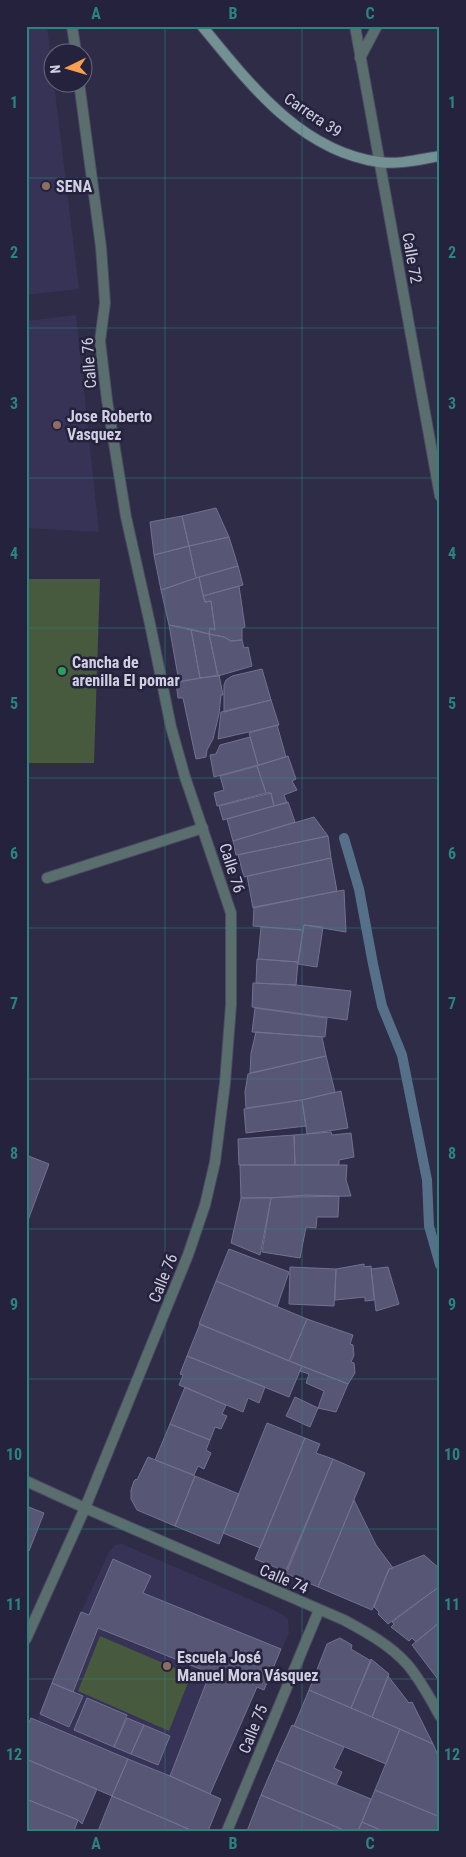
<svg xmlns="http://www.w3.org/2000/svg" width="466" height="1857" viewBox="0 0 466 1857" font-family="'Roboto Condensed',sans-serif">
	<rect width="100%" height="100%" fill="#2e2c47"/>
	<path fill="#363356" d="M26 26H47L79 289 26 295Z
		M76 315 99 532 26 528V321Z
		M122 1544 272 1609 285 1616 288 1619 289 1633 264 1690 257 1688 210 1794 170 1776 37 1721 81 1612 109 1552 115 1545Z"/>
	<path fill="#475a3e" d="M26 579H100L94 763H26Z
		M100 1636 191 1675 169 1731 78 1691Z"/>
	<g fill="none" stroke-linecap="round" stroke-linejoin="round">
		<path stroke="#57708a" stroke-width="10" d="M344 838 359 889 373 964 382 1006 402 1055 427 1180 429 1226 440 1265"/>
	</g>
	<path fill="#575675" stroke="#727191" d="M216 508 229 537 189 546 182 516Z
		M182 516 189 546 154 555 150 522Z
		M229 537 238 566 196 578 189 546Z
		M189 546 196 578 161 590 154 555Z
		M238 566 243 585 203 596 199 577Z
		M199 577 205 602 211 601 215 630 210 628 209 634 169 625 161 590Z
		M239 586 245 627 242 628V640L231 641 224 637 209 634 210 628 215 630 211 601 205 602 203 596Z
		M169 625 191 629 200 678 179 682Z
		M191 629 209 634 218 676 200 678Z
		M209 634 224 637 231 641 242 640 244 648 248 647 252 666 218 676Z
		M262 669 271 700 224 712V685L226 680 232 676Z
		M219 675 223 695H221L219 714 213 739 207 750 206 757 196 759 183 698H178L176 682Z
		M271 700 279 725 218 739 221 712Z
		M277 725 286 757 258 765 249 733Z
		M250 737 258 765 214 777 210 755 216 754 220 745Z
		M288 756 296 779 292 781 297 790 284 795 287 803 274 806 271 793H266L257 766Z
		M257 766 266 793 217 806 214 793 224 790 220 776Z
		M271 793 274 806 223 820 219 806Z
		M288 802 295 822 233 841 227 819Z
		M314 817 328 836 236 855 233 841Z
		M328 836 331 858 244 877 238 855Z
		M331 858 337 891 253 908 247 876Z
		M344 890 346 932 304 925 303 930 253 926 254 907Z
		M304 925 323 927 317 967 298 964Z
		M261 927 303 930 298 962 258 959Z
		M257 959 298 962 296 985 256 983Z
		M253 983 296 985 351 991 347 1020 252 1007Z
		M255 1008 327 1018 325 1037 252 1032Z
		M256 1032 322 1037 326 1056 250 1073 251 1053Z
		M326 1056 335 1092 302 1100 246 1108 245 1092 248 1074Z
		M341 1091 348 1128 307 1134 302 1100Z
		M302 1100 306 1126 246 1133 244 1109Z
		M331 1132 332 1135 351 1133 354 1157 339 1160V1165H295L294 1135Z
		M294 1135 295 1165H239L238 1139Z
		M26 1155 49 1164 27 1223 26 1222Z
		M240 1165H347L346 1180 351 1196 241 1198Z
		M306 1195 339 1196 338 1217H317L316 1228 306 1227 300 1258 262 1252 271 1198Z
		M241 1198H271L260 1255 231 1243Z
		M229 1249 289 1272 277 1307 216 1281Z
		M364 1264V1267L371 1266 374 1300 365 1301V1297L335 1300 336 1269Z
		M290 1267 336 1269 334 1306 289 1304Z
		M388 1267 399 1304 376 1311 371 1269Z
		M216 1281 307 1319 289 1361 199 1324Z
		M307 1319 353 1335 350 1344 353 1345 354 1355 351 1362 354 1363 355 1373 348 1384 289 1361Z
		M200 1324 302 1366 289 1397 187 1356Z
		M187 1356 265 1387 259 1403 248 1398 243 1412 179 1385 183 1375 180 1374Z
		M302 1366 348 1384 336 1412 318 1408 324 1391 306 1383 309 1374 300 1371Z
		M185 1387 226 1405 222 1414 227 1416 221 1429 215 1427 210 1440 170 1424Z
		M295 1397 318 1408 310 1427 286 1416Z
		M267 1423 305 1438 260 1548 223 1533Z
		M170 1424 210 1440 206 1450 211 1453 204 1469 198 1466 194 1475 155 1460Z
		M305 1438 320 1444 316 1453 333 1459 287 1572 255 1559Z
		M148 1457 195 1476 175 1526 137 1510 131 1499V1490L134 1481 136 1479 137 1480Z
		M333 1459 365 1473 318 1587 285 1573Z
		M195 1476 239 1494 219 1544 175 1526Z
		M354 1500 376 1545 393 1568 389 1569 372 1610 318 1587Z
		M26 1506 44 1513 29 1551 26 1550Z
		M424 1555 440 1569V1586L388 1624 378 1614 379 1612 374 1607 389 1569Z
		M113 1559 151 1576 143 1593 281 1649 264 1690 257 1687 210 1794 170 1776 210 1673 98 1628 73 1692 52 1683 81 1612 89 1615Z
		M440 1586V1622L416 1642 412 1638 409 1641 391 1627 394 1624 392 1622Z
		M440 1622V1682L412 1645Z
		M340 1638 352 1645 351 1649 371 1661 351 1708 309 1690 327 1644Z
		M371 1659 389 1674 372 1717 351 1708Z
		M388 1676 409 1703 412 1702 433 1744 372 1717Z
		M52 1683 83 1696 69 1727 40 1714Z
		M309 1690 400 1729 386 1764 294 1726Z
		M87 1698 127 1715 114 1747 74 1730Z
		M31 1718 128 1759 112 1796 26 1759V1729Z
		M127 1718 144 1725 131 1754 114 1747Z
		M144 1725 170 1736 158 1765 131 1754Z
		M292 1725 344 1747 334 1768 342 1772 336 1785 276 1760Z
		M400 1729 433 1744 440 1760V1817L375 1790Z
		M26 1759 97 1789 82 1824 78 1820 26 1799Z
		M128 1759 170 1776 221 1799 208 1831H193L112 1796Z
		M276 1760 371 1799 358 1831H346L261 1795Z
		M375 1790 440 1817V1831H383L362 1822Z
		M261 1795 346 1831H247Z
		M112 1796 193 1831H98Z
		M26 1799 78 1820 74 1831H26Z
		M362 1822 383 1831H358Z"/>
	<g fill="none" stroke-linecap="round" stroke-linejoin="round">
		<g stroke="#4b4a63" stroke-width="12">
			<path id="service" d="M47 878 203 828"/>
		</g>
		<g stroke="#4b4a63" stroke-width="12">
			<path id="minor" d="M72 26 76 52
				M360 58 377 26
				M26 1481 85 1508 344 1620C366 1632 390 1645 407 1664 420 1679 430 1698 440 1716
				M26 1639 85 1508 188 1255 205 1205 215 1162 225 1083 231 1005V913L185 777 171 727 150 624 126 517 107 400 100 341 105 303 101 247 79 82
				M227 1831 319 1610"/>
		</g>
		<g stroke="#4b4a63" stroke-width="12">
			<path id="tertiary" d="M355 26 440 496"/>
		</g>
		<g stroke="#4b4a63" stroke-width="12">
			<path id="secondary" d="M202 26C249 83 300 151 379 162 398 165 421 159 440 156"/>
		</g>
		<use href="#service" stroke="#5b6e6e" stroke-width="10"/>
		<use href="#minor" stroke="#5b6e6e" stroke-width="10"/>
		<use href="#tertiary" stroke="#5b6e6e" stroke-width="10"/>
		<use href="#secondary" stroke="#739192" stroke-width="10"/>
	</g>
	<path fill="none" stroke="#2c847f" stroke-width="1" stroke-opacity="0.55" d="M165 26V1831M302 26V1831M26 178H440M26 328H440M26 478H440M26 628H440M26 778H440M26 928H440M26 1079H440M26 1229H440M26 1379H440M26 1529H440M26 1679H440"/>
	<g fill="#8d6e63" stroke="#24223c" stroke-width="2">
		<circle cx="46" cy="186" r="5"/>
		<circle cx="57" cy="425" r="5"/>
		<circle cx="167" cy="1666" r="5"/>
	</g>
	<circle fill="#2e9e5b" stroke="#24223c" stroke-width="2" cx="62" cy="671" r="5"/>
	<g text-anchor="middle" dominant-baseline="central" stroke-width="5" stroke-linejoin="round" paint-order="stroke">
		<g font-size="16" fill="#d1d0e2" stroke="#24223c">
			<text transform="translate(313 115) rotate(34)">Carrera 39</text>
			<text transform="translate(412 258) rotate(80)">Calle 72</text>
			<text transform="translate(89 363) rotate(-94)">Calle 76</text>
			<text transform="translate(232 868) rotate(72)">Calle 76</text>
			<text transform="translate(163 1278) rotate(-68)">Calle 76</text>
			<text transform="translate(284 1579) rotate(23)">Calle 74</text>
			<text transform="translate(253 1729) rotate(-68)">Calle 75</text>
		</g>
		<g font-size="16" font-weight="bold" fill="#d1d0e2" stroke="#24223c" text-anchor="start">
			<text x="56" y="186">SENA</text>
			<text x="67" y="416">Jose Roberto<tspan x="67" dy="18">Vasquez</tspan></text>
			<text x="72" y="662">Cancha de<tspan x="72" dy="18">arenilla El pomar</tspan></text>
			<text x="177" y="1657">Escuela José<tspan x="177" dy="18">Manuel Mora Vásquez</tspan></text>
		</g>
	</g>
	<rect width="466" height="1857" fill="none" stroke="#24223c" stroke-width="55"/>
	<g transform="translate(68 68) rotate(265)"><circle r="24" fill="#24223c" stroke="#69687e"/>
	<path d="M0-4L9 19L0 12L-9 19Z" fill="#fa9f50"/>
	<text y="-8" font-size="14" font-weight="bold" text-anchor="middle" fill="#d1d0e2">N</text>
	</g>
	<rect x="28" y="28" width="410" height="1802" fill="none" stroke="#2c847f" stroke-width="2"/>
	<g font-size="16" text-anchor="middle" font-weight="bold" fill="#2c847f">
		<text x="96" y="19">A</text>
		<text x="233" y="19">B</text>
		<text x="370" y="19">C</text>
		<text x="14" y="108">1</text>
		<text x="452" y="108">1</text>
		<text x="14" y="258">2</text>
		<text x="452" y="258">2</text>
		<text x="14" y="409">3</text>
		<text x="452" y="409">3</text>
		<text x="14" y="559">4</text>
		<text x="452" y="559">4</text>
		<text x="14" y="709">5</text>
		<text x="452" y="709">5</text>
		<text x="14" y="859">6</text>
		<text x="452" y="859">6</text>
		<text x="14" y="1009">7</text>
		<text x="452" y="1009">7</text>
		<text x="14" y="1159">8</text>
		<text x="452" y="1159">8</text>
		<text x="14" y="1310">9</text>
		<text x="452" y="1310">9</text>
		<text x="14" y="1460">10</text>
		<text x="452" y="1460">10</text>
		<text x="14" y="1610">11</text>
		<text x="452" y="1610">11</text>
		<text x="14" y="1760">12</text>
		<text x="452" y="1760">12</text>
		<text x="96" y="1849">A</text>
		<text x="233" y="1849">B</text>
		<text x="370" y="1849">C</text>
	</g>
</svg>
